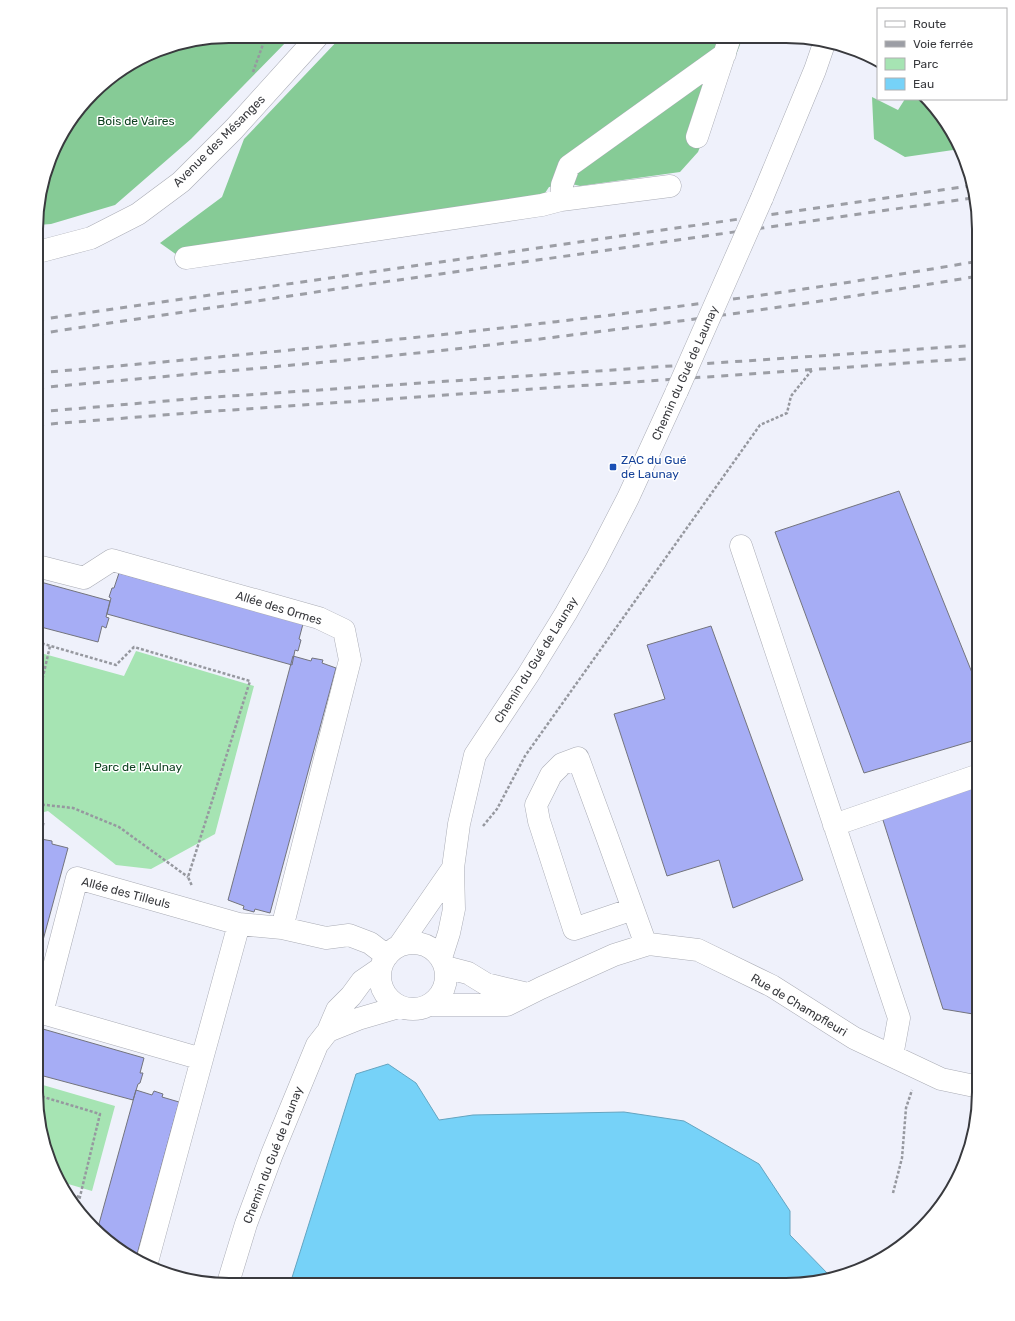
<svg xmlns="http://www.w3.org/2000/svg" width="1015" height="1321" viewBox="0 0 1015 1321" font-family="Rubik,sans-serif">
	<rect width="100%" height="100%" fill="#eff1fb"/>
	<path fill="#a6e4b3" d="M136 651 254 686 215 834 151 869 116 865 48 811 37 814V652L124 676Z
		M36 1083 115 1106 92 1191 58 1181 56 1178 36 1092Z"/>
	<path fill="#86cb96" d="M229 36H292L191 139 115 205 51 224 38 225V203L62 133 102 84 167 46Z
		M342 36 743 37 698 152 680 172 580 186 572 184 549 187 541 199 177 255 160 243 222 197 244 139Z
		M872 97 898 110 905 99H923L959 143 960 149 905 157 874 139Z"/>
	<path fill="#76d2f8" stroke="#64a4c0" d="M388 1064 416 1083 439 1120 473 1115 624 1112 684 1121 759 1164 790 1211V1235L829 1275 786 1285 290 1284 356 1074Z"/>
	<path fill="#a6adf5" stroke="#73747d" d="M899 491 979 690V739L864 773 775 532Z
		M119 573 303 624 299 639 301 640 298 651 295 650 292 665 107 614 111 598 109 597 112 588H114Z
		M37 581 110 601 106 617 109 618 106 628 102 626 98 642 37 626Z
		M711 626 803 880 733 908 719 860 667 876 614 714 665 699 647 645Z
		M293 656 311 661 312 658 323 660 322 663 336 668 270 913 255 909 254 912 243 909 244 906 228 900Z
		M979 784V1015L943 1009 882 817Z
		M37 821 44 823 41 842 36 840Z
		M41 839 52 841V844L68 848 36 966V840L41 842Z
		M36 1027 144 1058 140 1073H143L140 1083 138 1084 133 1100 36 1074Z
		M136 1090 152 1095 154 1091 163 1094 162 1097 179 1102 136 1258 121 1252 97 1231Z"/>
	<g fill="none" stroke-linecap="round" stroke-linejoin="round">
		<g stroke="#aaacb5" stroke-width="23">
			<path id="minor" d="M697 137 730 37
				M762 198 815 70 825 41
				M561 200 562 185 569 166 725 54
				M38 252 91 238 138 214 181 182 234 129 318 36
				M186 258 542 205 561 200 670 186
				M741 546 899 1018 892 1056
				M37 566 84 578 112 560 319 618 344 630 350 660 282 928
				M834 825 979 775
				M633 909 574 929 539 821 536 805 551 775 562 764 578 758C601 820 624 883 646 945
				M239 924 202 1059 42 1013 77 878 239 924 282 928 326 938 349 935 370 943 387 956
				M380 976a33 33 0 1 1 66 0a33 33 0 1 1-66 0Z
				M399 946 453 868
				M441 958 449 933 454 909 453 868 459 824 475 755 528 675 566 613 596 560 628 498 677 391
				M445 967 468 973 486 984 528 994
				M431 1005H507L541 988 614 955 649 944 698 950 772 986 854 1038 941 1079 979 1087
				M328 1031 358 1019 399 1007
				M147 1262 202 1059
				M228 1283 246 1224 272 1154 317 1045 328 1031 337 1010 351 996 362 981 381 968"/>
		</g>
		<path stroke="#96989f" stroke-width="2.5" stroke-dasharray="3 2" stroke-linecap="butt" d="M253 72 266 36
			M37 642 116 665 134 647 250 681 188 877 192 886
			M37 703 50 646
			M37 804 73 808 119 827 188 877
			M483 826 497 809 525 756 760 425 787 413 791 396 812 370
			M37 1095 100 1114 77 1209
			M893 1193 902 1158 906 1108 912 1090
			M67 1194 80 1197"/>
		<use href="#minor" stroke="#fff" stroke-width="22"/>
		<path stroke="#9c9ea5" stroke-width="3" stroke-dasharray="7 7" stroke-linecap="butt" d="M37 320 969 186
			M37 334 363 285 972 198
			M37 373C352 346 667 315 979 261
			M37 388C177 375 316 364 455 349 630 329 805 305 979 276
			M37 412 201 398 979 345
			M37 425 202 412 979 358"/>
		<g stroke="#aaacb5" stroke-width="23" stroke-linecap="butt">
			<path id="minor-bridge" d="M677 391 762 198"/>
		</g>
		<use href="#minor-bridge" stroke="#fff" stroke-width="22"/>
	</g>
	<rect fill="#1a4fb4" stroke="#fff" stroke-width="1.5" x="609" y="463" width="8" height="8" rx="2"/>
	<g text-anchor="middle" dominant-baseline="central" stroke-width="3" stroke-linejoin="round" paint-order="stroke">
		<g font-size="12" fill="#0e4220" stroke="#fff">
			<text x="136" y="121">Bois de Vaires</text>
			<text x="138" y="767">Parc de l'Aulnay</text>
		</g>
		<g font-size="12" fill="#393a3e" stroke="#fff">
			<text transform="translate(219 141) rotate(-45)">Avenue des Mésanges</text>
			<text transform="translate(685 373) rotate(-66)">Chemin du Gué de Launay</text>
			<text transform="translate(279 608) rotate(17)">Allée des Ormes</text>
			<text transform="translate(536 660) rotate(-58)">Chemin du Gué de Launay</text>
			<text transform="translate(126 893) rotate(15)">Allée des Tilleuls</text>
			<text transform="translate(799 1005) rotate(31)">Rue de Champfleuri</text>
			<text transform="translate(273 1155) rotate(-69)">Chemin du Gué de Launay</text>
		</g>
		<g font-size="12" fill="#164399" stroke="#fff" text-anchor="start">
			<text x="621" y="460">ZAC du Gué<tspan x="621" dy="14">de Launay</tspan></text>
		</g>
	</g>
	<path d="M0 0H1015V1321H0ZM229 43H786A186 186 0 0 1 972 229V1092A186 186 0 0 1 786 1278H229A186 186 0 0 1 43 1092V229A186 186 0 0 1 229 43Z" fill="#fff" fill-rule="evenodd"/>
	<path fill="none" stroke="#393a3e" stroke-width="2" d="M229 43H786A186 186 0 0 1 972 229V1092A186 186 0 0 1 786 1278H229A186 186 0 0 1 43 1092V229A186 186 0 0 1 229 43Z"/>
	<rect x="877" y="8" width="130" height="92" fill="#ffffff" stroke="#b0b0b2"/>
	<rect x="885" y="21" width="20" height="6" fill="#ffffff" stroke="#b0b0b2"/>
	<text x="913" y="28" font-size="12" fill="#393a3e">Route</text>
	<rect x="885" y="41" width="20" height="6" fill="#9c9ea5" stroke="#b0b0b2"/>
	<text x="913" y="48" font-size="12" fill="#393a3e">Voie ferrée</text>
	<rect x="885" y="58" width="20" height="12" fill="#a6e4b3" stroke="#b0b0b2"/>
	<text x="913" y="68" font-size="12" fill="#393a3e">Parc</text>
	<rect x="885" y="78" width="20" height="12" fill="#76d2f8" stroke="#b0b0b2"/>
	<text x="913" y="88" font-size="12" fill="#393a3e">Eau</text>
</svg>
